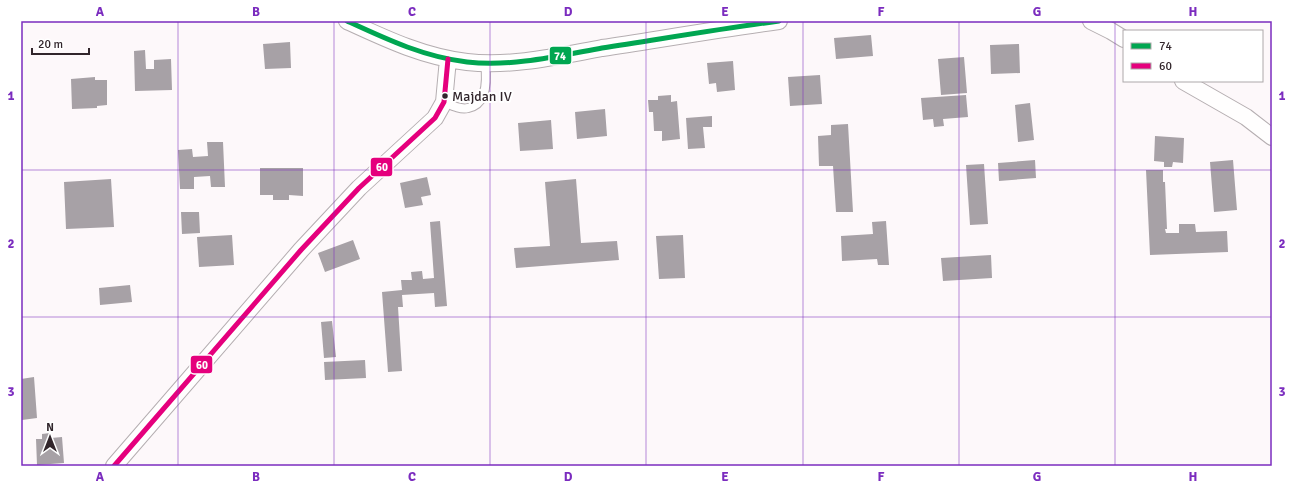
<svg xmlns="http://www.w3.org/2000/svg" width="1293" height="487" viewBox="0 0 1293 487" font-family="Signika,sans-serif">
	<rect width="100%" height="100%" fill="#fdf8fa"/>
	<path fill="#a7a1a6" d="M871 35 873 56 836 59 834 38Z
		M290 42 291 68 265 69 263 44Z
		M1019 44 1020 73 991 74 990 45Z
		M145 50 146 69H154V60L171 59 172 90 135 91 134 51Z
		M964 57 967 93 941 95 938 59Z
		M733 61 735 90 717 92 716 83 709 84 707 63Z
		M820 75 822 104 790 106 788 77Z
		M95 77V80H107V105L97 106V108L72 109 71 79Z
		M671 95V102L677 101 680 139 662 141V131H654L653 112H649L648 100H658V96Z
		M966 95 968 117 943 119 944 126 934 127 933 119 923 120 921 98Z
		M1030 103 1034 140 1018 142 1015 105Z
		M605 109 607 136 577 139 575 112Z
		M712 116V127H703L705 148 688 149 686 118Z
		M551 120 553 149 520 151 518 123Z
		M848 124 853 212H836L833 166H819L818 136 831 135V125Z
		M1155 136 1184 138 1183 163 1173 162 1172 167H1164V162L1154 161Z
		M207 142H223L225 187H211L210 176 194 177V189H180L178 150 192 149 193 157 208 156Z
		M1035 160 1036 178 999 181 998 163Z
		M1233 160 1237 210 1214 212 1210 162Z
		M984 164 988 224 970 225 966 165Z
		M260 168H303V196L289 195V200H273V195H260Z
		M1146 170H1163V182H1165L1167 229H1165L1166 233H1179V224H1195L1196 232 1227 231 1228 252 1150 255Z
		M427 177 431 195 421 197 423 205 405 208 400 183Z
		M111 179 114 227 66 229 64 182Z
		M576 179 581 243 617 241 619 260 516 268 514 248 550 246 545 182Z
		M181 212H199L200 233 182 234Z
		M440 221 447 306 435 307 434 293 402 295 403 307H398L402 371 388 372 382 292 402 290 401 280H412L411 272 422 271 423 279 434 278 430 222Z
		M886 221 889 265H878L877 259 842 261 841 236 873 234 872 222Z
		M232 235 234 265 199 267 197 237Z
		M683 235 685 278 659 279 656 236Z
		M353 240 360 259 325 272 318 253Z
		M991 255 992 278 943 281 941 258Z
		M130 285 132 302 100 305 99 288Z
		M332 321 336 357 324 358 321 322Z
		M365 360 366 378 325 380 324 362Z
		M34 377 37 418 22 420 21 379Z
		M50 433 51 438 62 437 64 463 37 465 36 439H42V434Z"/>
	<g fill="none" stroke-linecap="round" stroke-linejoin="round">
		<g stroke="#b5aeb1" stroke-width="10">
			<path id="service" d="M444 102C451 105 460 110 468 108 488 104 487 79 485 63"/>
		</g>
		<g stroke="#b5aeb1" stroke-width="18">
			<path id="minor" d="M347 21C386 39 424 57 467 62 512 67 558 56 602 48 661 39 720 29 779 21
				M1091 21 1111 31 1124 39
				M1183 81 1246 117 1272 137
				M114 466 301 250 359 188 435 118 444 102 448 59"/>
		</g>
		<use href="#service" stroke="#fffefe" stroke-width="8"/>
		<use href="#minor" stroke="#fffefe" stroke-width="16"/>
		<g stroke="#fff" stroke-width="8">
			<path id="bus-1" d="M347 21C386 39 424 57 467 62 512 67 558 56 602 48 661 39 720 29 779 21"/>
		</g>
		<g stroke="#fff" stroke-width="8">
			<path id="bus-2" d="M114 466 301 250 359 188 435 118 444 102 448 59"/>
		</g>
		<use href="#bus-1" stroke="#00a651" stroke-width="5"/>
		<use href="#bus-2" stroke="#e5007d" stroke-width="5"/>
	</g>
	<path fill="none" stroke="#7b2cbf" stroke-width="1" stroke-opacity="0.55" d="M178 21V466M334 21V466M490 21V466M646 21V466M803 21V466M959 21V466M1115 21V466M21 170H1272M21 317H1272"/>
	<circle fill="#31252b" stroke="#fff" stroke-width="1.5" cx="445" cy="96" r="3.5"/>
	<g text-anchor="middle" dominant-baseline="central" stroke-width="4" stroke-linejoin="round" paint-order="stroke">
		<g font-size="14" fill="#31252b" stroke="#fff" text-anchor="start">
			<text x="452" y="96">Majdan IV</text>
		</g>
	</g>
	<g stroke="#fff" stroke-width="1.5">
		<rect x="549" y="46" width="23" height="19" rx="4" fill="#00a651"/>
		<rect x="370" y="157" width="23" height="20" rx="4" fill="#e5007d"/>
		<rect x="190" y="355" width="23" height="19" rx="4" fill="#e5007d"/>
	</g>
	<g font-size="11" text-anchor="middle" font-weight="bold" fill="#fff">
		<text x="560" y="60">74</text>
		<text x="382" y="171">60</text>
		<text x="202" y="369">60</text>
	</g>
	<rect width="1293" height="487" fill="none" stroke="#ffffff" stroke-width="44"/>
	<rect x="1123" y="30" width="140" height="52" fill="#ffffff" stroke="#ada8aa"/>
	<rect x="1131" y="43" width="20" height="6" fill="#00a651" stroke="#ada8aa"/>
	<text x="1159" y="50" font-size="12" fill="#31252b">74</text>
	<rect x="1131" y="63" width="20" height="6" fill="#e5007d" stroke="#ada8aa"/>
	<text x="1159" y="70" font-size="12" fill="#31252b">60</text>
	<g transform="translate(50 437)" stroke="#ffffff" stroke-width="3" paint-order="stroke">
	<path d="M0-3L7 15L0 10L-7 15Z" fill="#31252b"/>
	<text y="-6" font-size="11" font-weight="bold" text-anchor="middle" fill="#31252b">N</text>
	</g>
	<path d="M32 48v6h57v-6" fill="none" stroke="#31252b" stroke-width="2"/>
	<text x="38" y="48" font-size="12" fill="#31252b" stroke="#ffffff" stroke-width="3" paint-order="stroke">20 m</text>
	<rect x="22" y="22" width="1249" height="443" fill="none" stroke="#7b2cbf" stroke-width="1.5"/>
	<g font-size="13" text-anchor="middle" font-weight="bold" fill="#7b2cbf">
		<text x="100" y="16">A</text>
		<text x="256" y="16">B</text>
		<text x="412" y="16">C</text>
		<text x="568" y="16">D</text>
		<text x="725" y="16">E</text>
		<text x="881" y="16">F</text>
		<text x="1037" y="16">G</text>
		<text x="1193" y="16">H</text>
		<text x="11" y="100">1</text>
		<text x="1282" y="100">1</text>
		<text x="11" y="248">2</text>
		<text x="1282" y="248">2</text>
		<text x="11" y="396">3</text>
		<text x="1282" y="396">3</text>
		<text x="100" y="481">A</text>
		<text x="256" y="481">B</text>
		<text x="412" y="481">C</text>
		<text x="568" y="481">D</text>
		<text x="725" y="481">E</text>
		<text x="881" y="481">F</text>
		<text x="1037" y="481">G</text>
		<text x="1193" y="481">H</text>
	</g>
</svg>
